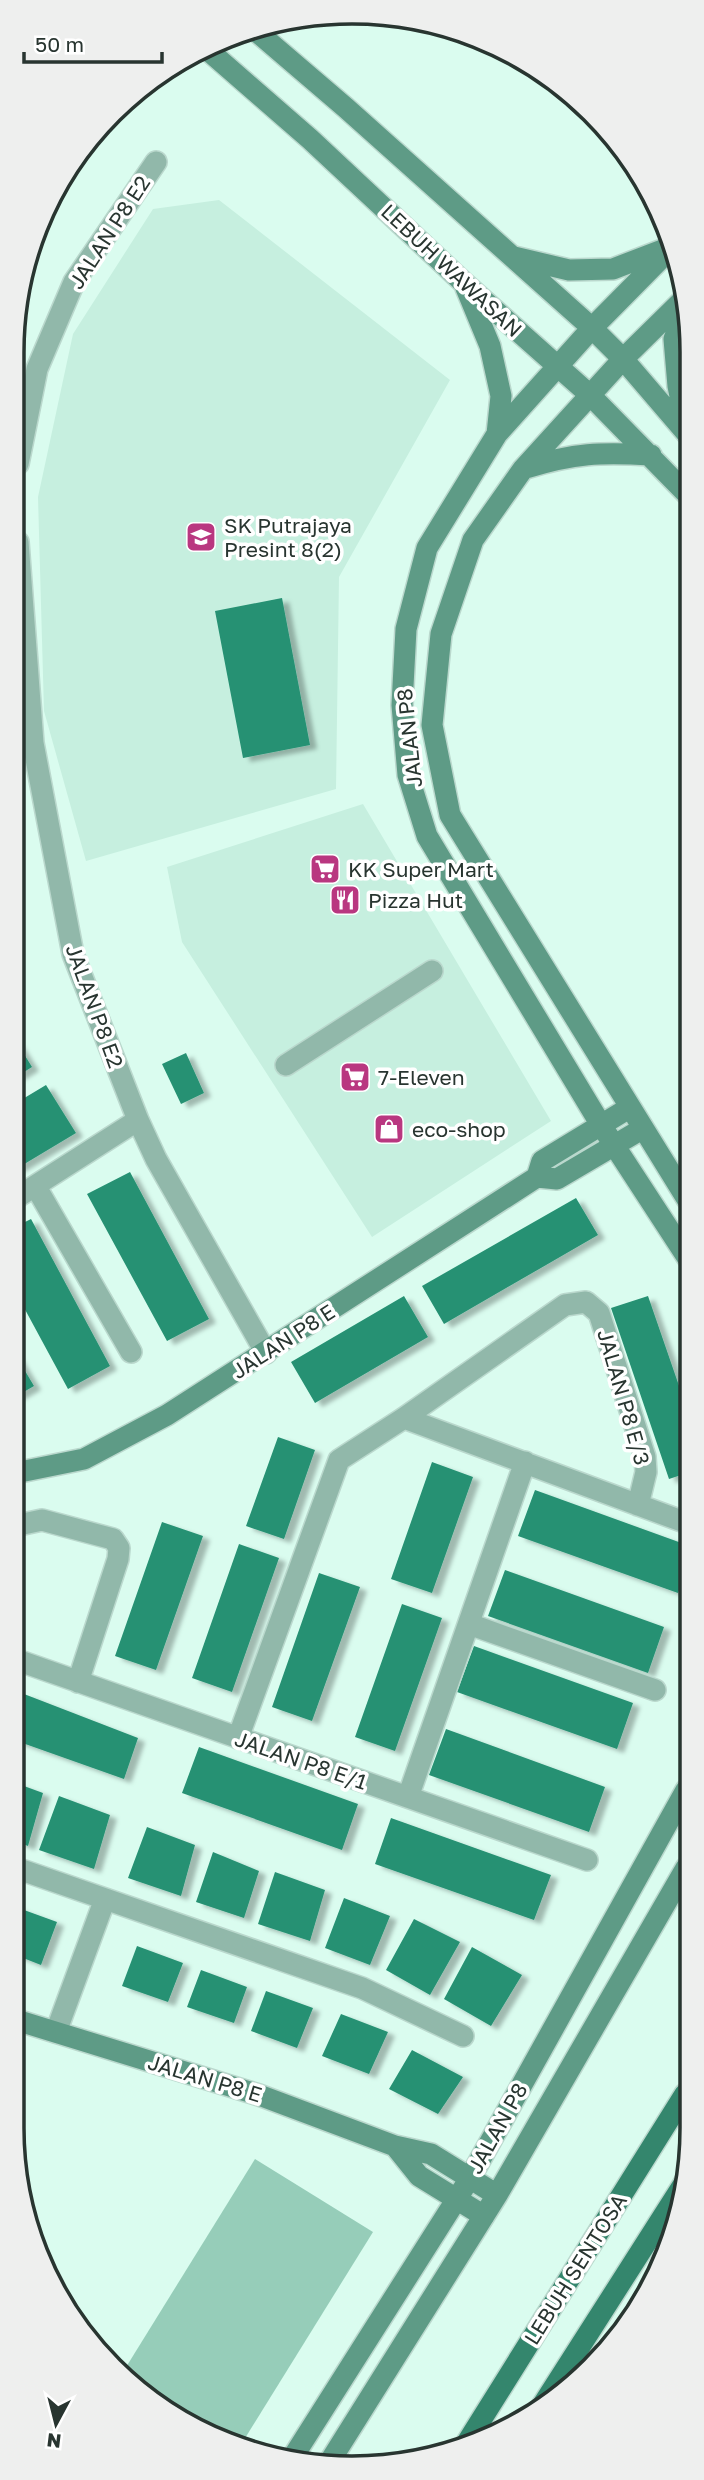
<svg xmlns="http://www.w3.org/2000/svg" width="704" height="2480" viewBox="0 0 704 2480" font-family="'Golos Text',sans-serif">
	<defs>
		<filter id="shadow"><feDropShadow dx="7" dy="4" stdDeviation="2" flood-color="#0004"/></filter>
	</defs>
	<rect width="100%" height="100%" fill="#dafcef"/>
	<path fill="#c6efdf" d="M219 200 450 380 339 577 336 789 86 861 44 711 38 497 73 334 153 209Z
		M363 804 551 1121 372 1237 182 942 167 867Z"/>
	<path fill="#96cdb9" d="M255 2159 373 2232 242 2443 201 2433 123 2372Z"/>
	<path fill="#269173" filter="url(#shadow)" d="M282 598 310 745 243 758 215 611Z
		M16 1041 32 1067 16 1077Z
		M186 1053 204 1093 181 1104 162 1064Z
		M46 1085 76 1133 16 1169V1103Z
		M130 1172 209 1319 167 1341 87 1194Z
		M576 1198 598 1235 444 1324 422 1286Z
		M31 1219 110 1366 68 1389 15 1291V1227Z
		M404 1296 428 1337 315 1403 291 1362Z
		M648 1296 687 1409V1473L669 1479 611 1308Z
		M15 1354 34 1386 15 1397Z
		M278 1437 315 1450 284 1539 246 1526Z
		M432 1462 473 1477 432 1593 391 1579Z
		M535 1490 687 1545 686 1570 678 1593 518 1536Z
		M162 1522 203 1536 156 1670 115 1656Z
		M239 1544 279 1558 232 1692 192 1678Z
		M505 1570 664 1627 648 1673 488 1616Z
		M319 1573 360 1587 312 1721 272 1707Z
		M402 1604 442 1618 395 1751 355 1737Z
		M474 1646 633 1703 617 1749 457 1692Z
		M24 1694 138 1738 124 1779 14 1740V1722Z
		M446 1729 605 1787 589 1832 429 1775Z
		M199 1747 358 1804 342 1850 182 1793Z
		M13 1782 43 1793 28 1846 13 1840Z
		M59 1796 110 1815 94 1869 39 1850Z
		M391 1818 551 1875 534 1920 375 1864Z
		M147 1827 195 1845 181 1896 128 1878Z
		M213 1852 259 1871 244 1918 196 1902Z
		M275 1872 325 1890 310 1941 258 1924Z
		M344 1898 390 1916 370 1965 325 1948Z
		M13 1906 57 1922 41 1965 13 1954Z
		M414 1919 460 1942 430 1995 386 1970Z
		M137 1946 183 1963 168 2002 122 1986Z
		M472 1947 522 1975 491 2026 444 1999Z
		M201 1970 247 1987 234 2023 187 2007Z
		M266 1991 313 2008 297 2048 251 2031Z
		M341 2014 388 2032 369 2074 322 2056Z
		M412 2050 463 2077 438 2114 389 2089Z"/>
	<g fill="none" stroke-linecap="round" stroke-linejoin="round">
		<g stroke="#bad8cd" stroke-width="24">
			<path id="street" d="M18 464 37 369 74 282 156 162
				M18 542 33 743 73 954 138 1120 156 1159 266 1353
				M286 1065 432 971
				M36 1187 131 1352
				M16 1198 138 1120
				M404 1418 687 1523
				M14 1526 42 1520 113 1539 119 1548 118 1559 78 1682
				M469 1624 655 1690
				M14 1659 587 1860
				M238 1738 339 1460 404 1418 565 1305 586 1302 599 1313 645 1457 646 1472 638 1505
				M408 1797 525 1462
				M13 1867 362 1988 463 2036
				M56 2032 105 1899"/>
		</g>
		<g stroke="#bad8cd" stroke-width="24">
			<path id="secondary" d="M256 31 346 108 592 328 623 359 689 436
				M209 51 310 139 464 283 590 395 689 496
				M671 248 592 328 497 434 427 548 406 629 402 705 408 775 427 836 601 1125 687 1257
				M514 257 569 270 613 269 665 249
				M466 288 490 346 501 396 497 434
				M686 297 623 359 523 469 473 540 441 634 432 725 450 815 687 1199
				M687 431 678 386 674 339 688 304
				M526 468C574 453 601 452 651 455
				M537 1177 542 1161 629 1108
				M537 1177 557 1179 642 1129
				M15 1473 84 1459 167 1415 537 1177
				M13 2019 259 2095 395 2146 431 2154 497 2195
				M395 2146 419 2176 484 2216
				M293 2457 470 2178 686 1790
				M327 2466 497 2195 686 1868"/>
		</g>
		<g stroke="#bad8cd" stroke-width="24">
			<path id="primary" d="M542 2406 685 2182
				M466 2444 685 2094"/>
		</g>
		<use href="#street" stroke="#91b8aa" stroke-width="21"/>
		<use href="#secondary" stroke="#5e9b86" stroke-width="21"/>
		<use href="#primary" stroke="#34866d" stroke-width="21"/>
	</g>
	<defs>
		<g id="school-square" transform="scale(1.575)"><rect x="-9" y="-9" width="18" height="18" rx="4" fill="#b93780" stroke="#fff"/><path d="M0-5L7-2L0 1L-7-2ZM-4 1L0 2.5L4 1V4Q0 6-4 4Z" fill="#fff"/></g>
		<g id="supermarket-square" transform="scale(1.575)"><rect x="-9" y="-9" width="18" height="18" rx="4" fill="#b93780" stroke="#fff"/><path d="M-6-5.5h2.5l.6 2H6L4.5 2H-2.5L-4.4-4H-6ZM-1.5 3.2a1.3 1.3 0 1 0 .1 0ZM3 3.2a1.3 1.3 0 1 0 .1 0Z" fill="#fff"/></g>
		<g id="restaurant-square" transform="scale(1.575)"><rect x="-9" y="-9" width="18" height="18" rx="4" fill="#b93780" stroke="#fff"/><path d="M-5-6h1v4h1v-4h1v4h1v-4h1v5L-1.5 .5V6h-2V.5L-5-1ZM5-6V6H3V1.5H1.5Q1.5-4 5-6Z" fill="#fff"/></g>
		<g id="shop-square" transform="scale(1.575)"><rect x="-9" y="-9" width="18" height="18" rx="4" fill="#b93780" stroke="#fff"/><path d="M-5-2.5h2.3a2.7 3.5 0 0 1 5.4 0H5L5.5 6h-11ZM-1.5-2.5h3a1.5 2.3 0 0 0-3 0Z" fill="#fff"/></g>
	</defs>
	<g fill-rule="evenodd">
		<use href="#school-square" x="201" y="537"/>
		<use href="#supermarket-square" x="325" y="869"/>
		<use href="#restaurant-square" x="345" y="900"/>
		<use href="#supermarket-square" x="355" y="1077"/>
		<use href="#shop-square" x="389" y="1129"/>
	</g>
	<g text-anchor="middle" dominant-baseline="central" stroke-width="7" stroke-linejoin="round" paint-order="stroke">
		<g font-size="21" fill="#283530" stroke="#fff">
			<text transform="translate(109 232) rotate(-57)">JALAN P8 E2</text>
			<text transform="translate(452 270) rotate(43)">LEBUH WAWASAN</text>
			<text transform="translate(409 738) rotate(-96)">JALAN P8</text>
			<text transform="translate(95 1006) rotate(70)">JALAN P8 E2</text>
			<text transform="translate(283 1341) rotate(-33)">JALAN P8 E</text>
			<text transform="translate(624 1397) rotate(74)">JALAN P8 E/3</text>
			<text transform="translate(301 1760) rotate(19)">JALAN P8 E/1</text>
			<text transform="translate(205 2078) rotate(17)">JALAN P8 E</text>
			<text transform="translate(497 2128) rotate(-61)">JALAN P8</text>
			<text transform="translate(575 2269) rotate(-58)">LEBUH SENTOSA</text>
		</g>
		<g font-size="21" fill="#283530" stroke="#fff" text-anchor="start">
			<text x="224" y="525">SK Putrajaya<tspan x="224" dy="24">Presint 8(2)</tspan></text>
			<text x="348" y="869">KK Super Mart</text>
			<text x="368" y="900">Pizza Hut</text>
			<text x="378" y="1077">7-Eleven</text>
			<text x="412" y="1129">eco-shop</text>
		</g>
	</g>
	<path d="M0 0H704V2480H0ZM352 24H352A328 328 0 0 1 680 352V2128A328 328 0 0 1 352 2456H352A328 328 0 0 1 24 2128V352A328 328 0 0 1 352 24Z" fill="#eeefee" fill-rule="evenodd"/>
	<path fill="none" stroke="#283530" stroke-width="3.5" d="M352 24H352A328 328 0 0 1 680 352V2128A328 328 0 0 1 352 2456H352A328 328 0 0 1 24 2128V352A328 328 0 0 1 352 24Z"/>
	<g transform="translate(56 2424) rotate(187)" stroke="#ffffff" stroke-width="5" paint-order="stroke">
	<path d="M0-5L12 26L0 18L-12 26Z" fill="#283530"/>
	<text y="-10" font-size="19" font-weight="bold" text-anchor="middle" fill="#283530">N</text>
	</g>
	<path d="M24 52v10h138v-10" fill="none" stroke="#283530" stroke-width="3.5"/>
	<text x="35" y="52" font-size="21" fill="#283530" stroke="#ffffff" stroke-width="5" paint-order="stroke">50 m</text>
</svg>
